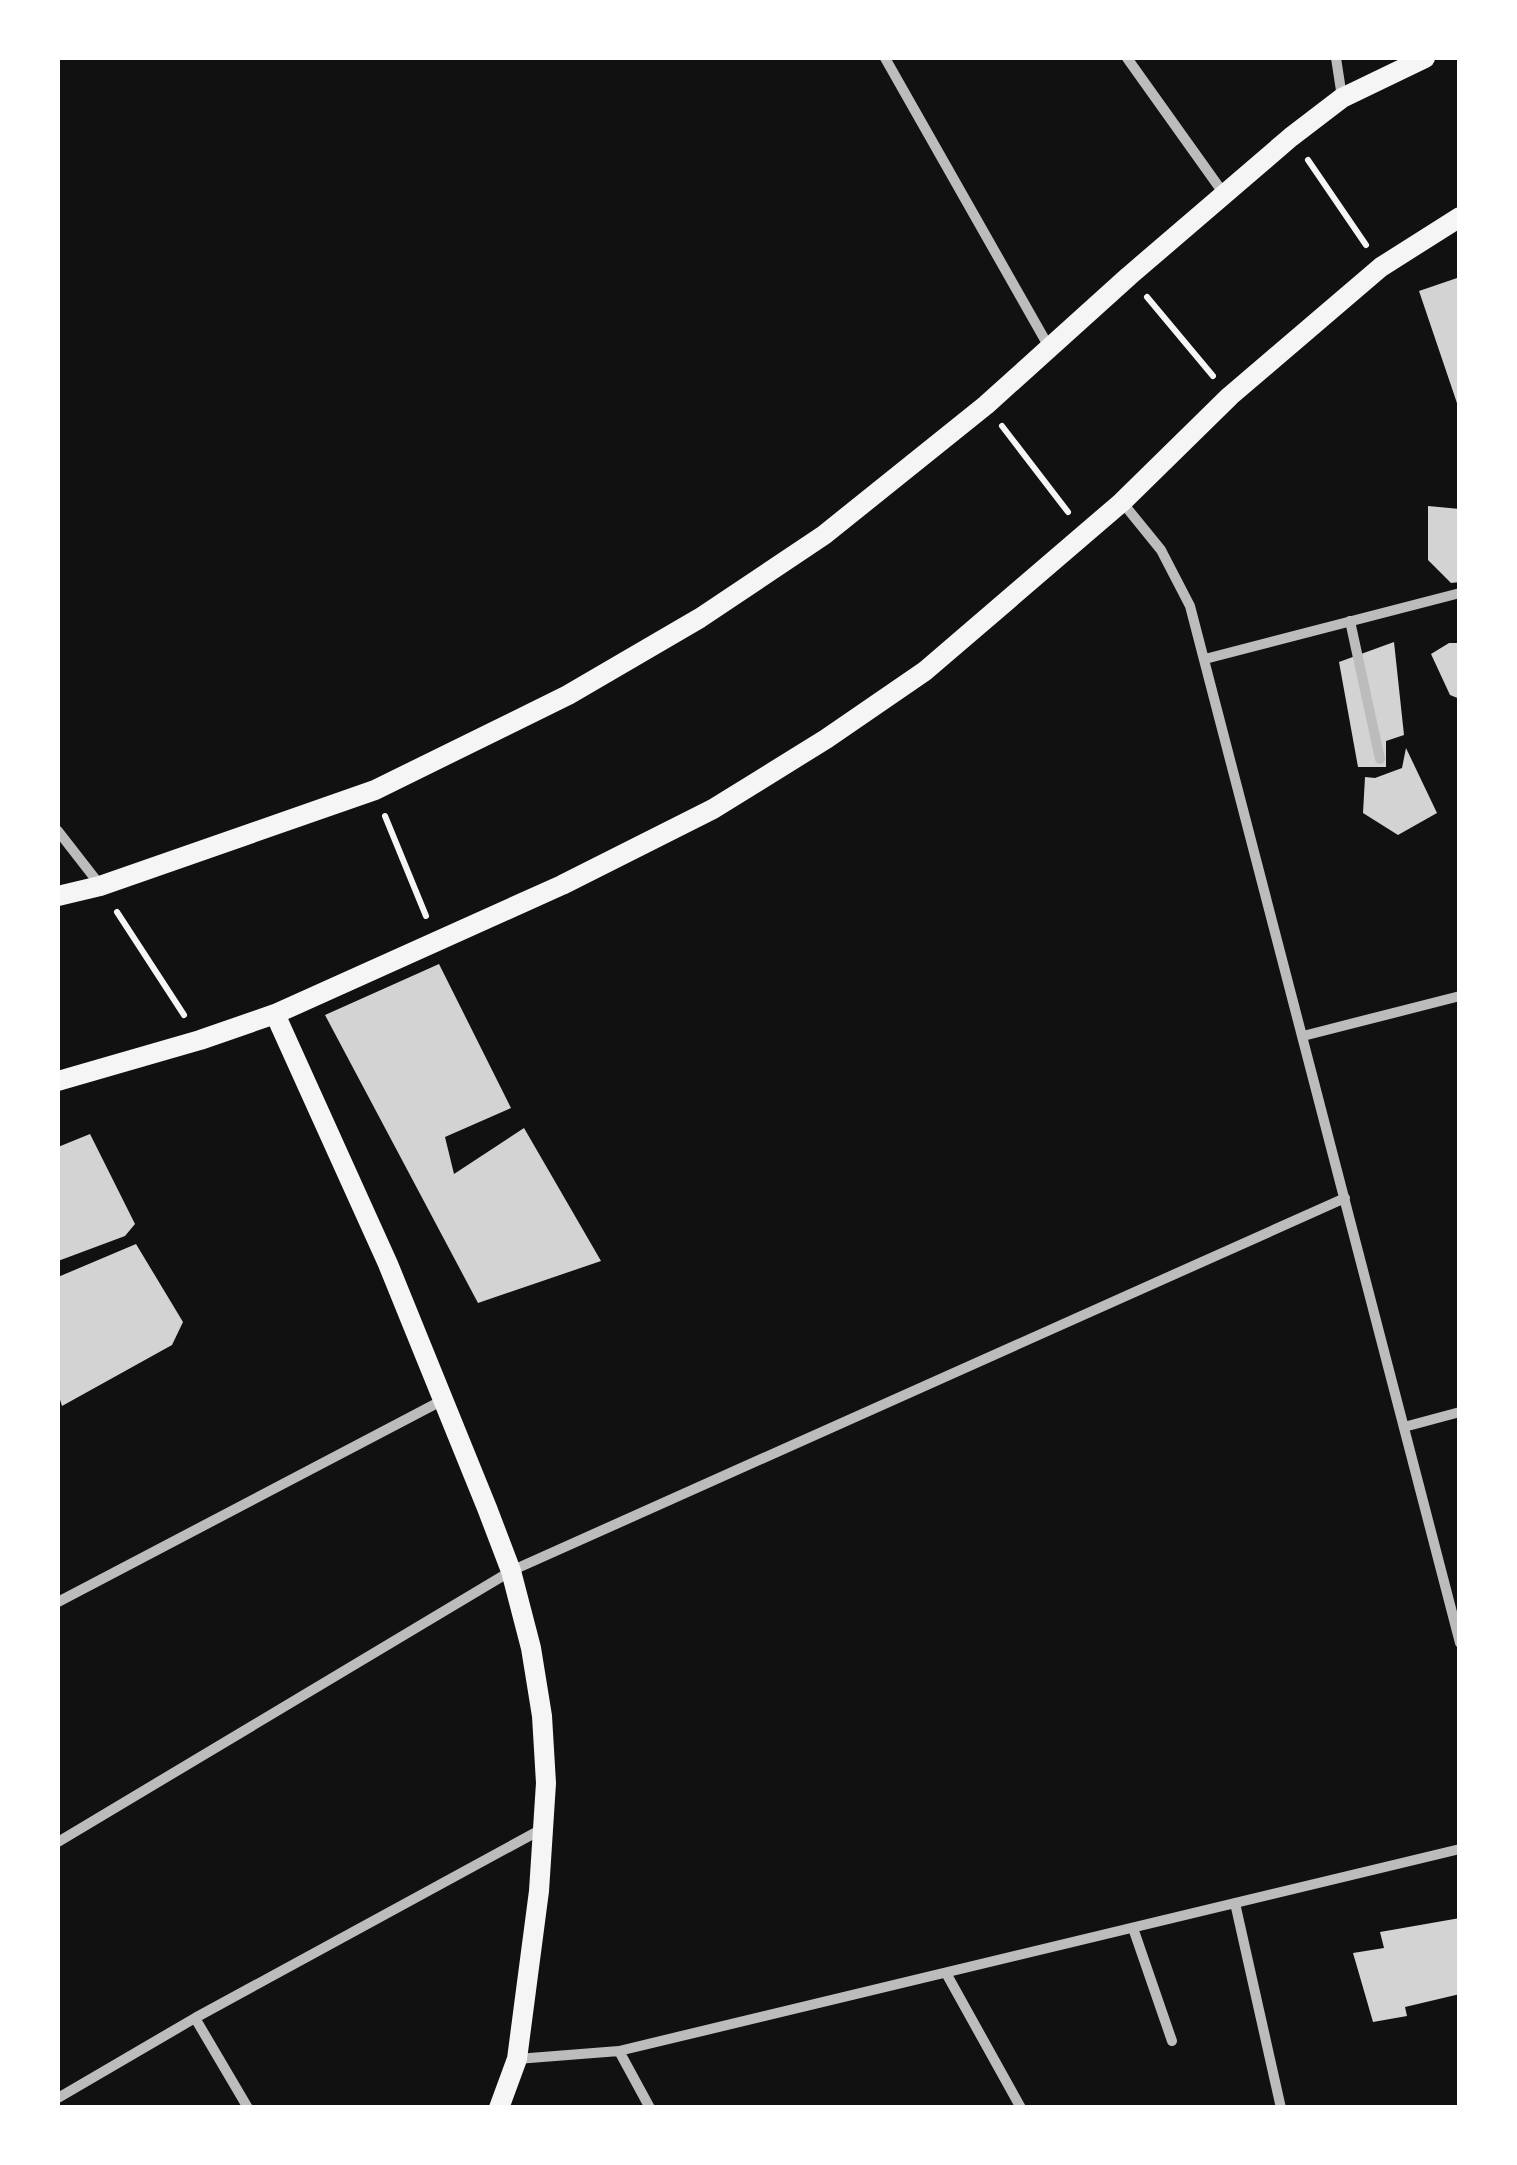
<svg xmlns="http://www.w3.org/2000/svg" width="1517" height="2165" viewBox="0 0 1517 2165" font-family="Figtree,sans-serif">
	<rect width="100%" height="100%" fill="#111"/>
	<path fill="#d3d3d3" d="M1460 277V409H1459L1419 291Z
		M1428 506 1460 509V582L1451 583 1428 560Z
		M1394 642 1404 735 1386 741V767H1358L1339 662Z
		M1449 643H1460V699L1450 695 1431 654Z
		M1406 748 1437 813 1398 835 1363 813 1365 777 1375 778 1402 768Z
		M439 964 511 1108 445 1137 454 1174 524 1128 601 1261 478 1303 325 1015Z
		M90 1134 135 1224 125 1236 58 1261V1147Z
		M136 1244 183 1322 172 1345 62 1406 58 1393V1277Z
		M1460 1918V1994L1405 2007 1407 2016 1373 2022 1353 1953 1384 1948 1380 1932Z"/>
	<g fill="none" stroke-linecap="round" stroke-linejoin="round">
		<path stroke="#f5f5f5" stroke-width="6" d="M1308 160 1366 245
			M1147 297 1213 376
			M1002 426 1068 512
			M385 816 426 916
			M117 912 184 1015"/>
		<path stroke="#bcbcbc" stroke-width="10" d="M885 58 1049 347
			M1127 58 1224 194
			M1336 58 1342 97
			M1122 502 1161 550 1190 606 1460 1643
			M1350 621 1380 759
			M1205 659 1460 593
			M58 831 100 885
			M1303 1036 1460 996
			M1404 1427 1460 1412
			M58 1602 443 1400
			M58 1842 511 1571 1345 1198
			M1235 1903 1281 2108
			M1133 1928 1172 2041
			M946 1973 1021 2108
			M195 2018 248 2108
			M619 2051 650 2108
			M517 2059 619 2051 1460 1849
			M58 2098 195 2018 542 1829"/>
		<path stroke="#f5f5f5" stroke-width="20" d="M58 896 100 886 375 790 568 695 700 618 824 535 986 405 1129 276 1291 137 1342 98 1425 58
			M275 1014 388 1264 487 1508 511 1571 531 1648 542 1716 546 1783 539 1891 517 2059 499 2108
			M58 1081 200 1040 275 1014 562 885 713 809 826 739 925 671 1122 502 1230 396 1381 267 1460 217"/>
	</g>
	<rect width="1517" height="2165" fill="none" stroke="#ffffff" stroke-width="120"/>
</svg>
